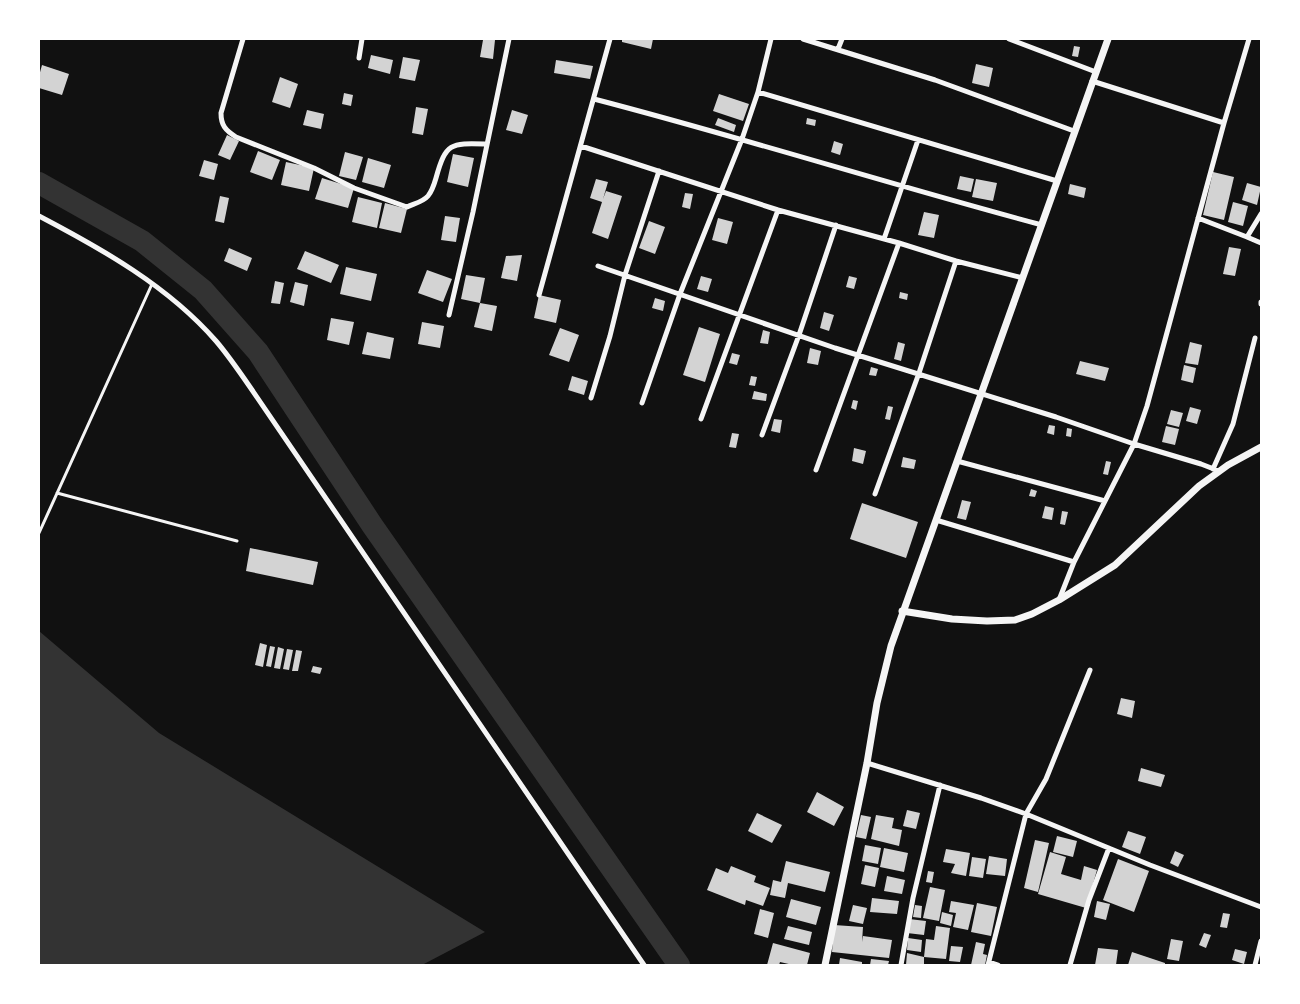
<svg xmlns="http://www.w3.org/2000/svg" width="1300" height="1004" viewBox="0 0 1300 1004" font-family="'Alegreya Sans',sans-serif">
	<rect width="100%" height="100%" fill="#111"/>
	<path fill="#333" d="M39 631 159 733 485 932 422 965H39Z"/>
	<g fill="none" stroke-linecap="round" stroke-linejoin="round">
		<path stroke="#333" stroke-width="22" d="M39 183 142 241 203 290 258 352 372 525 679 965"/>
	</g>
	<path fill="#d3d3d3" d="M622 39H653L651 49 622 42Z
		M483 40H495L493 59 480 57Z
		M1074 46 1080 47 1078 57 1072 56Z
		M371 55 393 60 390 74 368 68Z
		M403 57 420 60 415 81 399 78Z
		M556 60 593 66 590 79 554 73Z
		M976 64 993 68 989 87 972 83Z
		M42 65 69 74 62 95 39 88V76Z
		M280 77 298 84 290 108 272 102Z
		M344 93 353 95 351 106 342 104Z
		M719 94 749 104 743 121 713 111Z
		M416 107 428 109 423 135 412 133Z
		M307 110 324 114 321 129 303 125Z
		M512 110 528 115 522 134 506 130Z
		M718 118 736 125 734 132 715 125Z
		M807 118 816 120 815 126 806 124Z
		M227 135 239 141 230 160 218 155Z
		M834 141 843 144 840 155 831 152Z
		M258 151 280 160 272 180 250 172Z
		M345 152 363 157 356 180 339 176Z
		M453 154 474 158 468 187 447 182Z
		M368 158 391 165 384 188 362 182Z
		M204 160 218 164 214 180 199 176Z
		M286 162 314 168 309 191 281 185Z
		M1213 172 1234 177 1224 220 1203 215Z
		M960 176 974 179 971 192 957 189Z
		M322 178 354 188 348 208 315 199Z
		M596 179 608 182 603 199 606 191 622 196 608 239 592 233 602 202 590 198Z
		M976 179 997 183 993 201 972 197Z
		M1247 183 1261 187 1257 205 1242 200Z
		M1070 184 1086 188 1084 198 1068 194Z
		M685 193 693 194 690 209 682 207Z
		M220 196 229 198 224 223 215 221Z
		M358 197 382 203 377 228 352 222Z
		M1233 202 1248 206 1243 226 1228 222Z
		M385 203 407 209 401 233 379 228Z
		M924 212 939 215 934 238 918 235Z
		M445 216 460 218 456 242 441 240Z
		M718 218 733 222 727 244 712 240Z
		M649 221 665 227 655 254 639 248Z
		M1229 247 1241 249 1235 276 1223 274Z
		M229 248 252 258 247 271 224 261Z
		M305 251 339 265 331 283 297 269Z
		M522 255 517 281 501 278 506 256Z
		M346 267 377 274 371 301 340 294Z
		M427 270 452 279 443 302 418 293Z
		M466 275 485 278 480 303 461 299Z
		M701 276 712 279 708 292 697 289Z
		M849 276 857 278 854 289 846 287Z
		M275 281 284 283 280 304 271 303Z
		M295 282 308 285 304 306 290 302Z
		M900 292 908 294 907 300 899 298Z
		M539 295 561 300 556 323 534 318Z
		M655 298 665 301 663 311 652 308Z
		M480 303 497 306 492 331 474 327Z
		M824 312 834 315 829 331 820 328Z
		M331 318 354 322 349 345 327 340Z
		M422 322 444 326 440 348 418 344Z
		M699 327 720 334 705 382 683 375Z
		M560 328 579 335 569 362 549 355Z
		M763 330 770 332 768 344 760 343Z
		M367 332 394 338 390 359 362 354Z
		M898 342 905 344 901 361 894 359Z
		M1190 342 1202 345 1198 365 1185 363Z
		M810 348 821 351 818 365 807 363Z
		M732 353 740 355 737 365 729 363Z
		M1080 361 1109 368 1105 381 1076 374Z
		M1184 365 1196 368 1193 383 1181 380Z
		M871 367 878 369 876 376 869 375Z
		M572 376 588 381 584 395 568 390Z
		M751 376 757 377 755 386 749 385Z
		M754 391 767 394 766 401 752 399Z
		M853 400 858 401 856 410 851 408Z
		M888 406 893 407 890 420 885 419Z
		M1190 407 1201 410 1197 424 1186 421Z
		M1171 410 1183 413 1179 427 1167 424Z
		M774 419 782 420 780 433 771 431Z
		M1049 425 1055 426 1054 435 1047 433Z
		M1166 426 1179 429 1175 445 1162 442Z
		M1067 428 1072 429 1071 437 1066 436Z
		M732 433 739 434 736 448 729 447Z
		M854 448 866 451 863 464 852 461Z
		M903 457 916 460 914 469 901 467Z
		M1106 461 1111 462 1108 475 1103 474Z
		M1031 489 1037 491 1035 497 1029 496Z
		M962 500 971 502 966 520 957 518Z
		M862 503 918 522 906 558 850 539Z
		M1045 506 1054 508 1052 520 1042 518Z
		M1062 511 1068 512 1065 525 1060 524Z
		M250 548 318 562 313 585 246 571Z
		M260 643 267 645 263 667 255 665Z
		M270 646 275 647 271 667 266 666Z
		M278 647 284 649 280 669 274 668Z
		M287 649 293 650 289 670 283 669Z
		M296 650 302 651 298 671H292Z
		M313 666 322 668 320 674 311 672Z
		M1121 698 1135 701 1132 718 1117 714Z
		M1141 768 1165 775 1161 787 1138 781Z
		M817 792 844 807 834 826 807 812Z
		M907 810 920 813 916 829 903 826Z
		M757 813 782 825 772 843 748 831Z
		M861 815 871 817 866 839 856 837Z
		M876 815 894 818 892 828 902 830 899 846 871 839Z
		M1128 831 1146 837 1140 854 1122 847Z
		M1057 836 1077 841 1073 857 1053 852Z
		M1035 840 1049 843 1038 892 1024 888Z
		M865 845 881 848 878 864 862 861Z
		M884 848 908 853 904 872 880 867Z
		M946 849 970 853 966 876 951 873 955 864 943 862Z
		M1175 851 1184 855 1178 867 1170 863Z
		M1050 852 1066 857 1061 874 1081 880 1084 866 1097 870 1086 908 1038 894Z
		M989 856 1007 859 1005 876 986 874Z
		M972 857 986 859 983 878 969 876Z
		M1118 859 1149 871 1134 912 1103 900Z
		M786 861 830 872 825 892 788 883 785 898 770 895 773 880 781 882Z
		M865 865 879 868 875 887 861 884Z
		M731 866 756 876 754 882 770 888 763 906 746 900 745 905 707 890 716 868 728 873Z
		M928 871 934 872 932 883 926 882Z
		M887 876 905 880 902 894 884 891Z
		M930 887 945 890 939 921 923 918Z
		M872 898 899 901 897 914 870 912Z
		M791 899 821 907 816 925 786 917Z
		M951 901 974 905 968 930 953 927 956 913 949 912Z
		M1097 901 1110 904 1106 920 1094 917Z
		M977 903 997 907 991 936 971 932Z
		M853 905 867 908 863 924 849 921Z
		M915 905 922 906 921 918 913 917Z
		M760 909 774 913 768 938 754 934Z
		M942 912 953 915 951 926 940 923Z
		M1223 913 1230 914 1227 928 1220 927Z
		M909 919 926 921 924 935 907 933Z
		M834 925 863 927 862 942 863 936 892 940 889 958 832 952Z
		M788 926 812 932 809 945 784 939Z
		M936 926 950 928 946 959 924 957 926 939 934 940Z
		M1204 933 1211 935 1206 948 1199 945Z
		M908 938 922 940 921 952 907 950Z
		M1171 939 1183 941 1179 961 1167 959Z
		M976 942 985 944 983 954 987 955 985 965H971Z
		M773 943 810 953 807 965H793L780 962 779 965H767Z
		M951 946 963 947 960 962 949 961Z
		M1098 948 1118 950 1116 965H1095Z
		M1235 949 1247 952 1244 964 1232 960Z
		M1132 952 1165 963V965H1128Z
		M907 953 924 957V965H906Z
		M840 958 862 962V965H839Z
		M871 959 889 961 888 965H870Z"/>
	<g fill="none" stroke-linecap="round" stroke-linejoin="round">
		<path stroke="#f5f5f5" stroke-width="3" d="M57 493 237 541
			M39 533 152 284"/>
		<path stroke="#f5f5f5" stroke-width="5" d="M243 39 221 113C221 125 225 130 236 137L314 168 354 188 407 207C413 204 423 202 428 196 432 191 434 185 436 178 446 142 451 143 487 144
			M803 39 935 80 1074 131
			M1009 39 1096 72
			M838 49 842 39
			M359 58 362 39
			M1092 81 1224 123
			M758 92 1057 181
			M594 99C744 138 892 185 1042 225
			M581 146 778 210 899 243 956 261 1023 278
			M39 216C102 249 168 286 216 341 228 355 239 371 250 387L644 965
			M1198 218 1247 237 1261 214
			M1247 237 1261 243
			M884 239 918 140
			M598 266 835 348 1056 417 1134 444 1201 464 1219 471
			M539 295 610 39
			M1261 304V302
			M449 315 473 212 509 39
			M591 398 610 336 625 275 659 171
			M642 403 680 294 742 139 758 92 771 39
			M701 419 778 210
			M762 435 799 335 836 225
			M957 461 1105 501
			M1213 469 1233 424 1255 338
			M816 470 899 243
			M875 494 919 373 956 261
			M936 520 1074 562
			M1059 600 1074 562 1134 444 1147 406 1224 123 1249 39
			M867 763 981 798 1026 814 1150 865 1261 907
			M989 962 998 965
			M901 965 913 898 940 785
			M988 965 1026 814 1046 779 1090 670
			M1070 965 1089 900 1109 848
			M1255 965 1261 941"/>
		<path stroke="#f5f5f5" stroke-width="7" d="M902 611 952 619 987 621 1015 620 1032 614 1059 600 1115 565 1199 486 1228 465 1261 447
			M825 965 867 763 877 703 891 646 1108 39"/>
	</g>
	<rect width="1300" height="1004" fill="none" stroke="#ffffff" stroke-width="80"/>
</svg>
